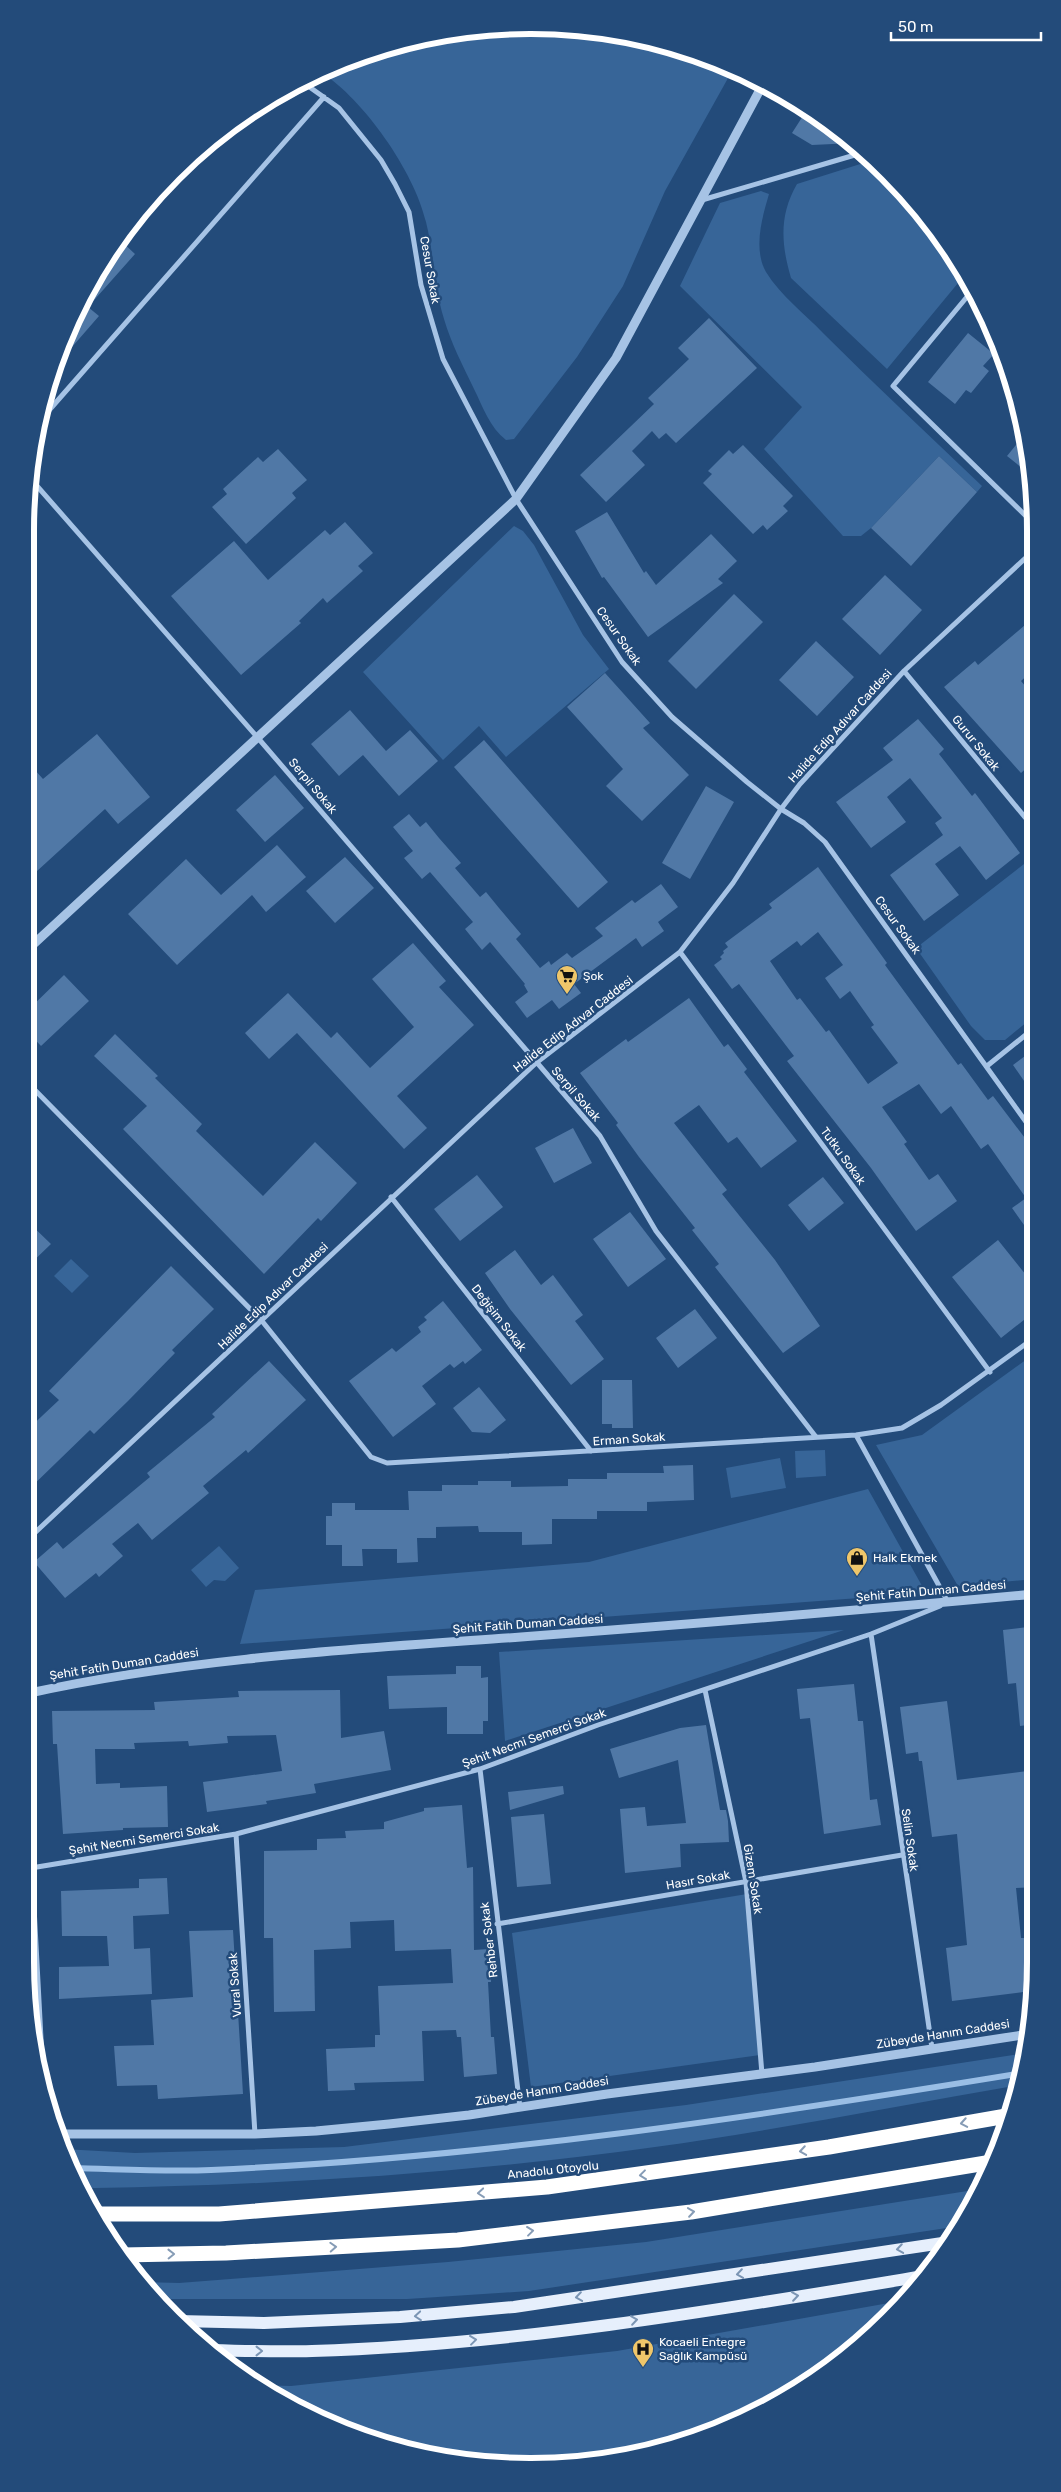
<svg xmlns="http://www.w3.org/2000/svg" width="1061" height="2492" viewBox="0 0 1061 2492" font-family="Rubik,sans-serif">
	<rect width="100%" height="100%" fill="#234b7a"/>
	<path fill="#376598" d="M498 26 597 29 693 52 732 71 665 191 623 286 577 357 514 439 506 440C490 428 483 407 474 389 463 366 451 343 444 319 434 287 434 254 426 222 414 171 364 100 321 72L400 42Z
		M873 160 931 223 963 277 887 369 791 278C781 244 779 215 797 184Z
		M761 191 769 194C762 218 753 249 766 272 780 295 805 314 823 333 875 385 929 435 982 486L977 492 939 456 871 528 861 536H843L764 449 802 407 680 286 720 203Z
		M514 526 523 531 534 545 583 635 609 669 506 757 479 726 443 760 363 672Z
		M1033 857V1017L1005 1040H985L971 1026 916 948Z
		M71 1259 89 1276 72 1293 54 1276Z
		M1034 1354 1035 1579 958 1586 876 1445 922 1435Z
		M825 1450 826 1476 796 1478 795 1451Z
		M780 1458 786 1488 731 1498 726 1468Z
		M868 1489 926 1593 240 1644 255 1590 589 1562Z
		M219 1546 239 1568 225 1581 214 1580 206 1587 191 1570Z
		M844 1630 505 1741 499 1652Z
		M747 1894 760 2055 531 2087 512 1933Z
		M1027 2053 1020 2085C898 2106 777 2130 655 2147 469 2173 282 2185 94 2188L80 2187 63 2149 135 2153 344 2147 686 2105Z
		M980 2189 968 2214 960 2226 529 2291 407 2299H155L141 2282 179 2283 448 2262 646 2242Z
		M906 2300 864 2342 783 2399 693 2440 597 2463 530 2467 432 2457 368 2440 278 2399 256 2385 291 2386 617 2351Z"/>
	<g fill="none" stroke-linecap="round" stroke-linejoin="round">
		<path stroke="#9abee5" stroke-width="6" d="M72 2168C118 2169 165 2172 211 2170 484 2158 754 2117 1023 2073"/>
	</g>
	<path fill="#5078a6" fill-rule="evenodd" d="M808 108 812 110 854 143 812 145 792 133Z
		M120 240 135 254 88 307 99 316 59 362 55 360 93 278Z
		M709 318 757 368 676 443 666 433 659 439 652 431 632 451 645 465 606 502 580 475 654 404 648 398 689 359 678 348Z
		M968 333 994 354 983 366 989 371 971 393 966 390 955 404 928 382Z
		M1024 435 1032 464V476L1007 456Z
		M743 445 793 496 783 506 788 511 767 530 763 525 753 534 703 483 712 474 708 471 729 450 733 454Z
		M278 449 307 480 292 493 296 498 246 544 212 507 227 494 223 489 258 457 263 462Z
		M939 456 977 492 911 566 871 528Z
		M607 512 644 573 646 571 656 585 711 534 737 561 718 579 723 583 648 637 604 577 602 578 575 531Z
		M345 522 373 553 358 566 363 571 327 603 323 598 299 621 301 623 241 675 171 596 234 541 268 580 325 530 330 535Z
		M885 575 922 610 880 655 842 619Z
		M734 594 763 622 696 689 668 661Z
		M1032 619V671L1021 681 1032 694V763L1021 773 944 687 975 661 978 665Z
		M816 641 854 677 817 716 779 680Z
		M605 673 650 723 643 728 689 775 642 821 606 786 623 769 567 707Z
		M350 710 386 751 410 730 438 761 399 796 363 755 339 776 311 744Z
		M918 719 944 749 939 754 972 796 975 793 1020 853 986 880 960 846 935 864 959 895 924 921 890 875 943 835 935 823 942 818 910 778 887 797 906 822 871 848 836 802 893 760 883 748Z
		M97 734 150 797 118 824 105 809 25 882V759L43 779Z
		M484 740 608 882 578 908 454 767Z
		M275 775 304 808 265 842 236 810Z
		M706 786 734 802 690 879 662 863Z
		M409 814 420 827 426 822 439 838 461 863 455 868 480 897 486 892 499 908 521 934 516 939 540 968 549 961 551 965 567 953 572 958 603 936 595 928 632 900 635 903 661 884 678 907 658 922 664 931 642 947 636 938 574 984 581 993 559 1009 552 1000 527 1018 515 1002 528 992 524 985 525 984 490 942 482 950 465 929 473 922 430 872 422 879 404 858 413 851 393 827Z
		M277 845 306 877 266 912 252 895 177 965 128 914 186 859 221 895Z
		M345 857 374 888 335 923 306 891Z
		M818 867 887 963 885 965 958 1065 961 1063 988 1100 993 1096 1034 1150V1239L1012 1208 1026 1198 988 1144 981 1149 951 1106 941 1114 919 1084 882 1107 907 1142 904 1144 929 1180 938 1174 957 1201 916 1231 871 1168 787 1061 794 1056 739 984 732 989 714 965 722 959 720 957 724 953 723 951 728 947 725 943 772 908 769 904ZM818 932 843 965 825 978 840 999 850 991 874 1025 871 1027 898 1063 868 1084 829 1030 826 1032 800 998 797 1000 770 961 797 941 801 946Z
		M413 943 446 981 439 987 474 1025 397 1096 427 1128 404 1149 297 1033 269 1059 245 1033 288 993 331 1038 337 1032 370 1068 414 1027 372 979Z
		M64 975 89 1001 41 1046 25 1029V1013Z
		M689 998 724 1047 728 1044 747 1069 744 1072 797 1141 761 1168 737 1137 728 1143 699 1105 674 1123 727 1190 722 1194 775 1260 820 1326 783 1353 715 1267 719 1264 692 1230 695 1228 639 1157 616 1125 618 1123 580 1073 626 1039 628 1042Z
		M115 1034 158 1076 155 1078 202 1124 196 1131 263 1196 315 1142 357 1183 321 1221 318 1218 264 1274 123 1129 147 1106 94 1056Z
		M1033 1050V1094L1013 1065Z
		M573 1128 592 1163 554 1183 535 1148Z
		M477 1175 503 1207 460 1241 434 1209Z
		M823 1177 844 1203 809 1231 788 1205Z
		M630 1212 666 1259 628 1287 593 1239Z
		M25 1219 51 1244 25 1269Z
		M998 1240 1034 1285V1312L1001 1338 952 1277Z
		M515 1250 541 1285 553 1275 583 1315 575 1321 604 1359 571 1385 510 1309 485 1273Z
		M171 1266 214 1309 172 1350 175 1353 128 1401 94 1434 90 1430 25 1493V1432L59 1400 49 1391Z
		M443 1301 482 1350 465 1364 463 1361 454 1368 450 1364 422 1386 436 1404 393 1437 349 1381 392 1348 396 1352 421 1332 418 1327 427 1320 424 1317Z
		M695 1309 717 1338 678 1368 656 1338Z
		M269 1361 306 1400 248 1453 246 1450 203 1486 209 1493 152 1540 138 1523 112 1544 123 1556 99 1577 96 1573 65 1598 34 1562 57 1542 63 1549 150 1477 147 1473 215 1417 212 1414Z
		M602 1380H632L633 1428H612V1424H602Z
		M479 1387 506 1420 490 1433 472 1432 453 1408Z
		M693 1465 694 1500 647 1502V1511H597V1519H552V1544L522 1545V1532H479L478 1526 436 1527V1538H417L418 1562 397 1563V1549H362L363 1566H342V1545H326V1516H332V1503H355V1510H409L408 1491H442V1485H478V1481H511V1487L568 1486V1479H607V1473H664L663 1466Z
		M1035 1626V1724L1020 1726 1016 1683 1008 1684 1003 1630Z
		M456 1666H481V1678L488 1677V1721H483V1734H447V1707L389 1709 387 1676 456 1674Z
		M854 1684 858 1721H863L870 1800 877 1799 881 1825 824 1834 810 1718 800 1719 797 1689Z
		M340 1690 341 1738 384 1731 391 1770 314 1784 316 1793 266 1801 267 1804 207 1812 203 1782 282 1771 276 1735 227 1736 228 1743 189 1746 188 1741 134 1743 135 1749H95L96 1784 120 1783V1788L167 1786 168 1827 123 1828V1830L63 1834 57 1744H53L52 1711 155 1710 154 1702 239 1697 238 1691Z
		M947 1701 957 1780 1035 1770 1036 1887 1016 1888 1021 1938H1024L1031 1991 952 2001 946 1948 967 1945 957 1834 932 1837 922 1761H919L918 1752 906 1754 900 1707Z
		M706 1725 720 1810H726L728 1821 729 1842 680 1844 681 1867 625 1873 620 1809 645 1807 647 1826 686 1823 678 1760 619 1778 610 1749 680 1728Z
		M563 1786 564 1794 510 1810 508 1792Z
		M462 1805 467 1868 473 1867 474 1950 489 1949 491 1982H488L491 2037H494L497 2074 464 2077 461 2037H457L456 2030 422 2031 424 2081 354 2083 355 2090 328 2091 326 2049 375 2047V2035H380L378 1986 453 1983 451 1949 395 1951 394 1920 350 1922 351 1948 314 1950 315 2011 274 2012 273 1938H264V1851L317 1850V1839L346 1838 345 1831 384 1829V1822L424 1811V1808Z
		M544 1814 551 1884 517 1887 511 1817Z
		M167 1878 169 1914 133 1916 134 1949 150 1948 152 1994 59 1999V1967L109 1966 107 1936H62L61 1891 139 1888V1879Z
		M233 1930 243 2094 158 2099 157 2085 117 2086 114 2046 154 2045 151 2000 193 1997 189 1931Z"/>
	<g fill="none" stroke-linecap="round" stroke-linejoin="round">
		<path stroke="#a6c3e5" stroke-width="5" d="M301 81 339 108 381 160 395 184 409 212 421 285 443 359 516 499 622 662 672 717 747 782 781 809 804 823 825 842 1034 1133
			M702 200 865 152
			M971 292 893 386 1032 522
			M37 424 324 97
			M30 478 258 738 600 1136 656 1231 816 1437
			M904 671 1033 827
			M680 952 990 1372
			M987 1066 1033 1029
			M25 1080 262 1321 371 1457 387 1463 856 1435 902 1428 941 1405 1034 1338
			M391 1197 591 1451
			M856 1435 948 1602
			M25 1542 536 1063 680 952 733 883 781 809 800 784 904 671 1032 552
			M871 1634 932 2048
			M705 1690 746 1882 762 2074
			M25 1738 44 2095
			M480 1769 520 2108
			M236 1834 255 2134
			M25 1869 236 1834 480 1769 598 1725 871 1634 940 1606
			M497 1924 902 1855"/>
		<path stroke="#a6c3e5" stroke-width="9" d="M25 952 516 499 616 358 762 86
			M25 1694C188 1658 355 1649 521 1637 693 1624 864 1610 1035 1594
			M56 2134H255L316 2131 389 2124 469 2115 607 2094 815 2067 1029 2034"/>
		<path stroke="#e6effc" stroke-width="12" d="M178 2321 264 2323 400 2317 514 2307 949 2242
			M210 2350C244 2351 278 2352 312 2351 514 2345 725 2309 924 2276"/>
		<path stroke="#fff" stroke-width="15" d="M93 2214H219L547 2187 829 2147 1012 2115
			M122 2255 226 2253 458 2240 691 2212 992 2162"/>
	</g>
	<defs><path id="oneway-chevron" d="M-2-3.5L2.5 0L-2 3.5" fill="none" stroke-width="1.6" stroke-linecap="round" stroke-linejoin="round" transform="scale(1.25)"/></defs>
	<g stroke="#869cb6">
		<use href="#oneway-chevron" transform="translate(964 2123) rotate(170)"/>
		<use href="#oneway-chevron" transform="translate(803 2151) rotate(171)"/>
		<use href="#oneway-chevron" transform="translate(643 2175) rotate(173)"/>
		<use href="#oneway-chevron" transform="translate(481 2193) rotate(175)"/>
		<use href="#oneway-chevron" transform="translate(691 2212) rotate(-8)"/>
		<use href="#oneway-chevron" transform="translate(530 2231) rotate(-7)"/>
		<use href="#oneway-chevron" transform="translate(333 2247) rotate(-3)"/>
		<use href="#oneway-chevron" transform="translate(171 2254) rotate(-1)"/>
	</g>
	<g stroke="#7b95b4">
		<use href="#oneway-chevron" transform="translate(900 2249) rotate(171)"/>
		<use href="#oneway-chevron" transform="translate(740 2274) rotate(172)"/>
		<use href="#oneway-chevron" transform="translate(795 2296) rotate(-8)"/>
		<use href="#oneway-chevron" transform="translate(579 2297) rotate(172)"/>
		<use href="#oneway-chevron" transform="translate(418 2316) rotate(175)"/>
		<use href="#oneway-chevron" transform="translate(634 2320) rotate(-8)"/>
		<use href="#oneway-chevron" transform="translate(473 2340) rotate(-7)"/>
		<use href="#oneway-chevron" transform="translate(259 2351)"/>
	</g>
	<defs>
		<g id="supermarket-pin" transform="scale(1.125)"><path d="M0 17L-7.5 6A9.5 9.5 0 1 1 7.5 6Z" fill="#efc66a" stroke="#234b7a"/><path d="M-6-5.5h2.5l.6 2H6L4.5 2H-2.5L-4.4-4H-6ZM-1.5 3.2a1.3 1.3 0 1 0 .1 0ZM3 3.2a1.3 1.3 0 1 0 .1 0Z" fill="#111"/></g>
		<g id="shop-pin" transform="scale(1.125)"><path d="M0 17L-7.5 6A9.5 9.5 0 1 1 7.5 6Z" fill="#efc66a" stroke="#234b7a"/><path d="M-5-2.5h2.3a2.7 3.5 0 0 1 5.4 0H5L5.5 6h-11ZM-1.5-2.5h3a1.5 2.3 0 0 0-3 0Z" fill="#111"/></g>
		<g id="hospital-pin" transform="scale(1.125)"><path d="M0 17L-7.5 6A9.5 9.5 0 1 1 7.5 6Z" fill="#efc66a" stroke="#234b7a"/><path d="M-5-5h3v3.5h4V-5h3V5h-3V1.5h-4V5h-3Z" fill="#111"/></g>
	</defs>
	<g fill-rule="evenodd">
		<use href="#supermarket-pin" x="567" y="976"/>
		<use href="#shop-pin" x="857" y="1558"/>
		<use href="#hospital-pin" x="643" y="2349"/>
	</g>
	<g text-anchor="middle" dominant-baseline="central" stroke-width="5" stroke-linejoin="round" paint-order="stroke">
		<g font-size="12" fill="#fff" stroke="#234b7a">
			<text transform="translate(430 270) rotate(80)">Cesur Sokak</text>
			<text transform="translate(619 636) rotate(55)">Cesur Sokak</text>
			<text transform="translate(840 726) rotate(-48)">Halide Edip Adıvar Caddesi</text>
			<text transform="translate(976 743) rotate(51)">Gurur Sokak</text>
			<text transform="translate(313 786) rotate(50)">Serpil Sokak</text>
			<text transform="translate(898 925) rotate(54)">Cesur Sokak</text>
			<text transform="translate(573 1024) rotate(-38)">Halide Edip Adıvar Caddesi</text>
			<text transform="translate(576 1094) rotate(49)">Serpil Sokak</text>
			<text transform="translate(843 1156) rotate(54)">Tutku Sokak</text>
			<text transform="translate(273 1296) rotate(-44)">Halide Edip Adıvar Caddesi</text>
			<text transform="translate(499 1318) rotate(52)">Değişim Sokak</text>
			<text transform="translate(629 1439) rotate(-4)">Erman Sokak</text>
			<text transform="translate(931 1591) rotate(-5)">Şehit Fatih Duman Caddesi</text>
			<text transform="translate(528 1624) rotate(-4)">Şehit Fatih Duman Caddesi</text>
			<text transform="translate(124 1664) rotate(-9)">Şehit Fatih Duman Caddesi</text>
			<text transform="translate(534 1738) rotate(-20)">Şehit Necmi Semerci Sokak</text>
			<text transform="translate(144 1839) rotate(-9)">Şehit Necmi Semerci Sokak</text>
			<text transform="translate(910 1840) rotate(82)">Selin Sokak</text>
			<text transform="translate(753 1879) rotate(81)">Gizem Sokak</text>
			<text transform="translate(698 1880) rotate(-10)">Hasır Sokak</text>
			<text transform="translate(489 1940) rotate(-97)">Rehber Sokak</text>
			<text transform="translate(235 1985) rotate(-94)">Vural Sokak</text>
			<text transform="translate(943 2034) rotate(-9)">Zübeyde Hanım Caddesi</text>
			<text transform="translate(542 2091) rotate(-9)">Zübeyde Hanım Caddesi</text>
			<text transform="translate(553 2170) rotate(-6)">Anadolu Otoyolu</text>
		</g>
		<g font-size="12" fill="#fff" stroke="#234b7a" text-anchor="start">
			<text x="583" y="976">Şok</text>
			<text x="873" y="1558">Halk Ekmek</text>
			<text x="659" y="2342">Kocaeli Entegre<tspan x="659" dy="14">Sağlık Kampüsü</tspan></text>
		</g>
	</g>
	<path d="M0 0H1061V2492H0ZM530 34H531A496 496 0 0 1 1027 530V1962A496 496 0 0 1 531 2458H530A496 496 0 0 1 34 1962V530A496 496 0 0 1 530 34Z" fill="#234b7a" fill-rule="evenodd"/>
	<path fill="none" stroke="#fff" stroke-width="6" d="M530 34H531A496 496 0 0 1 1027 530V1962A496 496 0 0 1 531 2458H530A496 496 0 0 1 34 1962V530A496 496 0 0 1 530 34Z"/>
	<path d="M891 32v8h150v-8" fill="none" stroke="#ffffff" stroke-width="2.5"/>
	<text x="898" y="32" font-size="15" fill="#ffffff" stroke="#234b7a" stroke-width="4" paint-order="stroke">50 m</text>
</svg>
